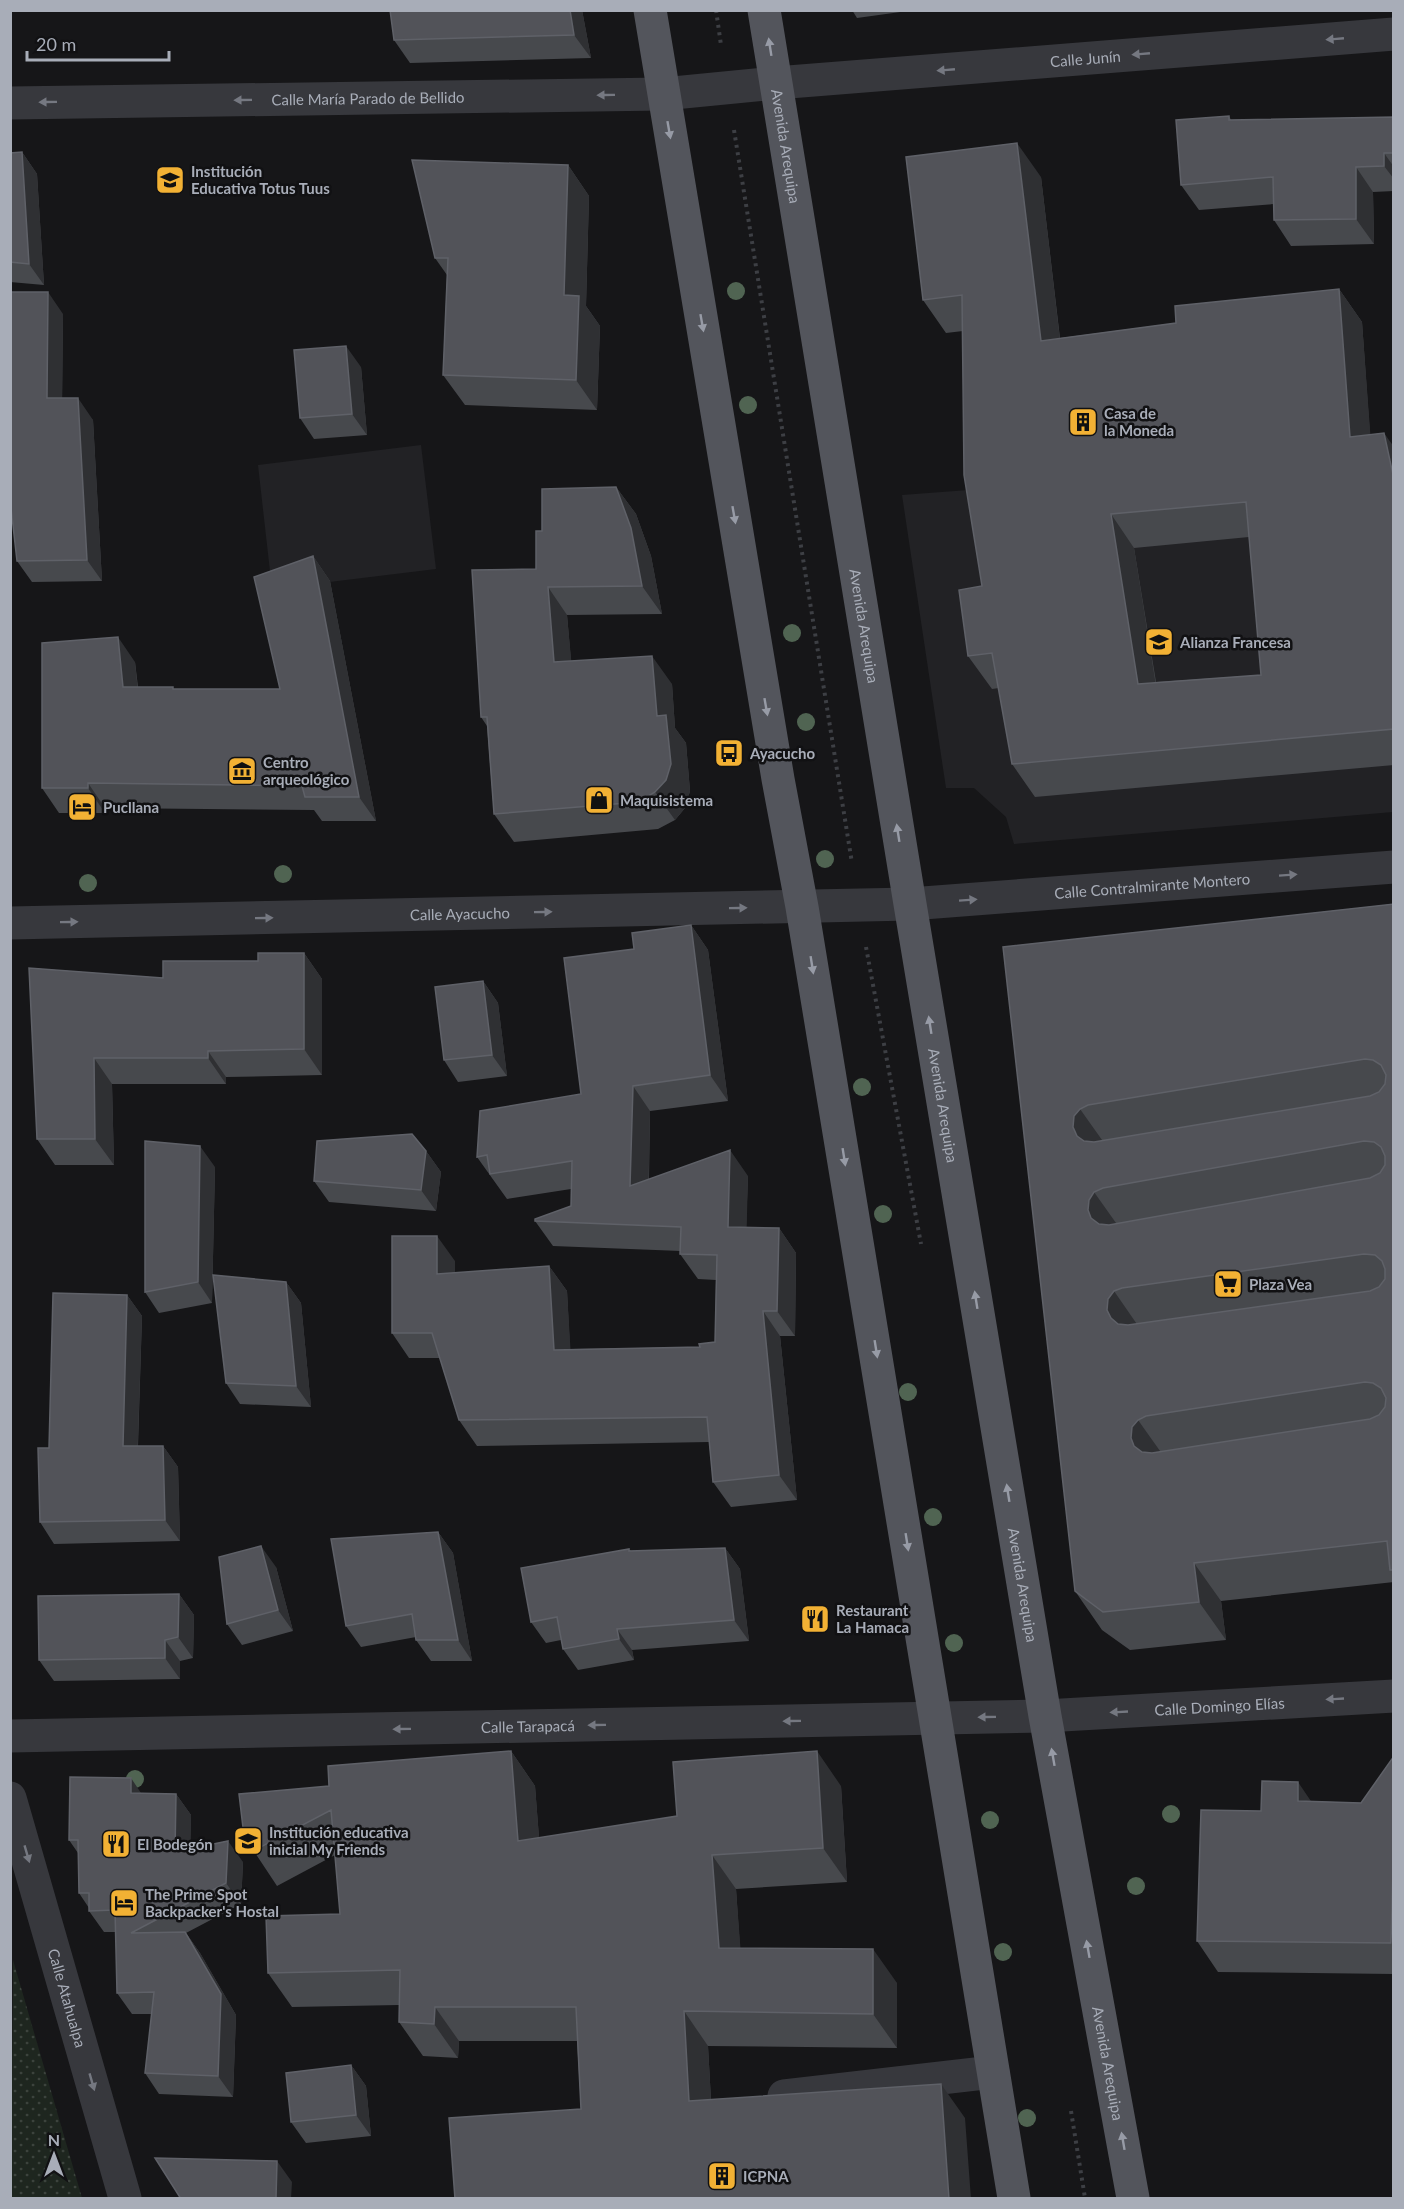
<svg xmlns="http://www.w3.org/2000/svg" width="1404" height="2209" viewBox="0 0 1404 2209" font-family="Lato,sans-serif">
	<defs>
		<pattern id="park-dots" width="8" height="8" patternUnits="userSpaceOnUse" patternTransform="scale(1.5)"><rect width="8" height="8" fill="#1e261f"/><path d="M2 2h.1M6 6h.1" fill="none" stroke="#3c433d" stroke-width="1.8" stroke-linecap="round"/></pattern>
	</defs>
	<rect width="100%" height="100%" fill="#161618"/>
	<path fill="#222225" d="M421 445 436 569 272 589 258 465Z
		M1393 458V812L1014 844 1006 817 974 788H946L902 495Z"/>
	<path fill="url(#park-dots)" d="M13 1960 82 2198H11Z"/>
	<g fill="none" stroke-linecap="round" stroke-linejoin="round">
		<path stroke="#3d3f44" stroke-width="4" stroke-dasharray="3 4.5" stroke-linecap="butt" d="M716 10 721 45
			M734 130 852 863
			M866 947 921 1244
			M1071 2111 1085 2198"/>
		<g stroke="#37383d" stroke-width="33">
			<path id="s1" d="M10 103 663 94 776 83 1394 34"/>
			<path id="s2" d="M10 923 910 904 1394 867"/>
			<path id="s3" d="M10 1736 1045 1716 1394 1696"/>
			<path id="s4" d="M10 1798 125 2198"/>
			<path d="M784 2096 993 2072"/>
		</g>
		<g stroke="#53555c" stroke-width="33">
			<path d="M650 10 778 779 802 907 1014 2198"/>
			<path id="s5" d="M764 10 910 904 1045 1716 1133 2198"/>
		</g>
	</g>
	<g fill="#506452">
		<circle cx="736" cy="291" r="9"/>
		<circle cx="748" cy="405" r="9"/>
		<circle cx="792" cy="633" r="9"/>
		<circle cx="806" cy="722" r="9"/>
		<circle cx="825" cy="859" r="9"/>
		<circle cx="283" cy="874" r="9"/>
		<circle cx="88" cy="883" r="9"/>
		<circle cx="862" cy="1087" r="9"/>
		<circle cx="883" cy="1214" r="9"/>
		<circle cx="908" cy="1392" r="9"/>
		<circle cx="933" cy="1517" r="9"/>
		<circle cx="954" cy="1643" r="9"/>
		<circle cx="135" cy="1779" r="9"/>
		<circle cx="1171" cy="1814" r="9"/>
		<circle cx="990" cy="1820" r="9"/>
		<circle cx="1136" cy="1886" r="9"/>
		<circle cx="1003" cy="1952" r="9"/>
		<circle cx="1027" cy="2118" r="9"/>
	</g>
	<path fill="#47494d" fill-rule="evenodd" d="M582 10 591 58 410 63 394 40Z
		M852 10H915L857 18Z
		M1229 116 1231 120 1394 117V191L1373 192 1374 244 1291 246 1274 220V204L1199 210 1181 185Z
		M22 152 37 174 44 285 10 282V153Z
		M568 165 589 196 586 306 600 326 597 410 465 405 443 375 447 275 435 258Z
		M1041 177 1060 338 1176 323 1339 289 1362 322 1370 435 1394 447V765L1035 797 1012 764 999 688 992 689 968 656 982 586 963 331 946 333 923 300ZM1249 537 1261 675 1156 682 1134 548Z
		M63 314 62 398 93 420 102 581 32 582 17 561Z
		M361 367 367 435 314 439 300 418Z
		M616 487 636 514 651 556 662 614 567 615 571 661 672 684 675 728 686 743 690 791 685 808 675 820 658 829 514 842 494 814 487 726 481 717 536 569 542 531Z
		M313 556 330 581 376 821H322L314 810 105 808V813H59L42 788 135 662 138 687 174 689H280Z
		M1394 904V1582L1221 1601 1226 1640 1130 1650 1102 1630 1075 1591 1003 947Z
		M691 925 708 950 728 1101 650 1111 649 1179 748 1176 746 1228H779L796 1253 795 1336H780L797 1500 731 1507 713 1482 709 1442 477 1446 459 1420 440 1358H409L392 1333 455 1261V1273L549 1266 567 1291 570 1349 700 1347 715 1342 716 1280 698 1279 680 1254 681 1251 553 1246 535 1221 571 1206V1189L507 1199 477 1157 581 1094 634 949Z
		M304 953 322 979V1075L226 1077V1084H112L114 1165H55L37 1139 29 968 163 978Z
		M483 981 498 1003 507 1076 458 1082 444 1060Z
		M426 1151 441 1172 436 1211 329 1202 314 1181Z
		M215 1167 212 1303 159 1313 145 1292Z
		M286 1282 301 1303 311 1407 240 1404 226 1383Z
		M127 1295 142 1316 138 1446H163L178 1467 180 1541 54 1544 40 1522 49 1448Z
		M438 1532 453 1553 472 1661H431L416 1640V1637L361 1647 346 1626Z
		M725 1548 740 1569 749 1641 632 1650 634 1660 578 1670 563 1649 561 1640 546 1643 531 1622 629 1549 631 1551Z
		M276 1567 293 1631 242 1645 227 1624Z
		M179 1594 194 1615 193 1658 180 1661V1679L54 1681 39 1660Z
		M511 1751 535 1786 539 1838 677 1816 841 1786 847 1882 736 1889 740 1948 897 1983V2048L708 2046 711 2100 965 2118 581 2109 577 2041H459L458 2058 423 2056 399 2022V2005L292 2007 268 1973 340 1914 335 1855 277 1886 244 1836 329 1786Z
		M1394 1756V1974L1218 1972 1197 1941 1261 1811 1311 1801 1361 1803Z
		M141 1793 176 1794 191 1815 190 1849 243 1862 241 1904 186 1933 200 1953 236 2015 233 2097 159 2094 145 2073 152 2014H132L117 1993 116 1932H104L89 1911V1908L79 1893 78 1853 69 1840Z
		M351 2065 366 2086 371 2136 306 2143 291 2122Z"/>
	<path fill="#2f3033" d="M570 10H582L591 58 574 35Z
		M1017 143 1041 177 1064 374 1041 341Z
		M22 152 37 174 44 285 29 264Z
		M1384 153 1394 167V179L1384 166Z
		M568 165 589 196 586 306 600 326 597 410 576 380 564 295Z
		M1356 167 1373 192 1374 244 1356 219Z
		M1339 289 1362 322 1373 470 1350 437Z
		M48 292 63 314 62 419 47 398Z
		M346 346 361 367 367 435 352 414Z
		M78 398 93 420 102 581 87 560Z
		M1384 433 1394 447V479Z
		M616 487 636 514 651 556 662 614 642 586Z
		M1111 514 1134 548 1161 717 1138 684Z
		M313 556 330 581 376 821 359 797Z
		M548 587 567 615 574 690 554 662Z
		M118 637 135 662 140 711 123 687Z
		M652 656 672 684 675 728 686 743 690 791 685 808 675 820 655 792 657 716Z
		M88 783 105 808V813L88 788Z
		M691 925 708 950 728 1101 710 1075Z
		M304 953 322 979V1075L304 1049Z
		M483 981 498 1003 507 1076 492 1055Z
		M208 1051 226 1077V1084L208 1058Z
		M94 1058 112 1084 114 1165 95 1139Z
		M633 1086 650 1111 648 1211 630 1186Z
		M1080 1109 1107 1147 1101 1155 1077 1136 1073 1127 1074 1116Z
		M200 1146 215 1167 212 1303 198 1282Z
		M730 1150 748 1176 746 1252 728 1227Z
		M426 1151 441 1172 436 1211 421 1190Z
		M1094 1192 1121 1230 1116 1238 1091 1218 1088 1210 1089 1200Z
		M779 1228 796 1253 795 1336 777 1311Z
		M437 1236 455 1261V1299L437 1274Z
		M549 1266 567 1291 572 1375 554 1350Z
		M286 1282 301 1303 311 1407 296 1386Z
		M1114 1291 1141 1330 1135 1337 1111 1318 1107 1310 1108 1299Z
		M127 1295 142 1316 137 1468 123 1446Z
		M763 1311 780 1336 797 1500 779 1475Z
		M1138 1420 1165 1458 1159 1466 1134 1446 1131 1438 1132 1427Z
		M163 1446 178 1467 180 1541 165 1520Z
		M438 1532 453 1553 472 1661 458 1640Z
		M261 1546 276 1567 293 1631 278 1610Z
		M725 1548 740 1569 749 1641 734 1620Z
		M1194 1563 1221 1601 1226 1640 1199 1602Z
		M179 1594 194 1615 193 1658 178 1637Z
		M617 1629 632 1650 634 1660 619 1639Z
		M165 1640 180 1661V1679L165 1658Z
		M511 1751 535 1786 542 1875 518 1841Z
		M817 1751 841 1786 847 1882 823 1848Z
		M131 1778 145 1799 131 1793Z
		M1298 1782 1319 1813 1298 1801Z
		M176 1794 191 1815 190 1873 175 1852Z
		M1394 1829V1946L1391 1943Z
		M228 1841 243 1862 241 1904 226 1883Z
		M712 1855 736 1889 743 1982 719 1948Z
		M185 1932 200 1953 236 2015 233 2097 218 2076Z
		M873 1949 897 1983V2048L873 2014Z
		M435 2007 459 2041 458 2058 434 2024Z
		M684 2011 708 2046 713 2136 689 2101Z
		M351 2065 366 2086 371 2136 356 2115Z
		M941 2084 965 2118 971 2199H949Z
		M277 2161 292 2182 291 2199H276Z"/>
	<path fill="#525359" stroke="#5f6168" stroke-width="1.5" fill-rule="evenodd" d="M390 10H570L574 35 394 40Z
		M1229 116V120L1394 117V153H1384V166L1356 167V219L1274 220 1273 177 1181 185 1176 120Z
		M1017 143 1041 341 1176 323 1175 306 1339 289 1350 437 1384 433 1394 479V729L1012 764 992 653 968 656 959 590 982 586 964 475 962 295 923 300 906 157ZM1246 502 1261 675 1138 684 1111 514Z
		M22 152 29 264 10 262V153Z
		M412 160 568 165 564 295 579 296 576 380 443 375 448 258H435Z
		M10 292H48L47 398H78L87 560 17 561 10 499Z
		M346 346 352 414 300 418 294 350Z
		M616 487 631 528 642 586 548 587 554 662 652 656 657 716 666 715 671 764 666 780 655 792 639 802 494 814 487 717H481L472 570 536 569V531H542V489Z
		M313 556 359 797H305L302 786 88 783V788H42V643L118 637 123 687H173V689H280L254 577Z
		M1394 904V1570H1390L1387 1541 1194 1563 1199 1602 1103 1612 1075 1591 1003 947ZM1365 1059 1373 1060 1381 1065 1386 1075 1385 1084 1379 1092 1370 1096 1094 1142 1084 1141 1077 1136 1073 1127 1074 1116 1080 1109 1088 1105ZM1364 1141 1374 1142 1381 1147 1385 1156V1165L1380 1173 1370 1178 1109 1225 1099 1224 1091 1218 1088 1210 1089 1200 1094 1192 1103 1188ZM1364 1254 1375 1255 1382 1261 1385 1269V1279L1379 1287 1370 1291 1128 1325 1118 1324 1111 1318 1107 1310 1108 1299 1114 1291 1122 1288ZM1365 1382 1373 1383 1381 1388 1386 1398 1385 1407 1379 1415 1370 1419 1152 1453 1142 1452 1134 1446 1131 1438 1132 1427 1138 1420 1146 1416Z
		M691 925 710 1075 633 1086 630 1186 730 1150 728 1227 779 1228 777 1311H763L779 1475 713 1482 707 1417 459 1420 432 1333H392V1236H437V1274L549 1266 554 1350 700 1347 699 1344 715 1342 717 1255 680 1254 681 1227 535 1221V1219L571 1206 572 1161 490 1174 487 1155 477 1157 480 1111 581 1094 564 958 634 949 632 933Z
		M258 953H304V1049L208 1051V1058H94L95 1139H37L29 968 163 978V961H258Z
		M483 981 492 1055 444 1060 435 987Z
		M412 1134 426 1151 421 1190 314 1181 317 1141Z
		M145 1141 200 1146 198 1282 145 1292Z
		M213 1275 286 1282 296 1386 226 1383Z
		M53 1293 127 1295 123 1446H163L165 1520 40 1522 38 1448H49Z
		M438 1532 458 1640H416L412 1614 346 1626 331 1539Z
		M261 1546 278 1610 227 1624 219 1557Z
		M725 1548 734 1620 617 1629 619 1639 563 1649 557 1617 531 1622 521 1568 629 1549V1551Z
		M179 1594 178 1637 165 1640V1658L39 1660 38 1596Z
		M511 1751 518 1841 677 1816 673 1762 817 1751 823 1848 712 1855 719 1948 873 1949V2014L684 2011 689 2101 941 2084 949 2199H455L449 2118 581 2109 576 2007H435L434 2024 399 2022 400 1970 268 1973 266 1916 340 1914 331 1810 253 1851 252 1836H244L239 1794 329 1786 328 1766Z
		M1394 1756V1829L1391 1943 1197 1941 1201 1810 1261 1811 1262 1781 1298 1782V1801L1361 1803Z
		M70 1777 131 1778V1793L176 1794 175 1852 228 1841 226 1883 131 1933 185 1932 221 1994 218 2076 145 2073 154 1992 117 1993 115 1910 89 1911V1893H79L78 1840H69Z
		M351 2065 356 2115 291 2122 286 2073Z
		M155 2158 277 2161 276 2199H181Z"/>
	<defs><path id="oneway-solid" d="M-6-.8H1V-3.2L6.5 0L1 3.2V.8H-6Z" transform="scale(1.5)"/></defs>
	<g fill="#757881">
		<use href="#oneway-solid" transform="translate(1335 39) rotate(175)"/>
		<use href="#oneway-solid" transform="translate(1141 54) rotate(175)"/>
		<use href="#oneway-solid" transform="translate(946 70) rotate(175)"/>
		<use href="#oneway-solid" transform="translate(606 95) rotate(179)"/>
		<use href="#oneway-solid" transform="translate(243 100) rotate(179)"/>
		<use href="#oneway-solid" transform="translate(48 102) rotate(179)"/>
		<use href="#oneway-solid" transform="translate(1288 875) rotate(-4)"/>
		<use href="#oneway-solid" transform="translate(968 900) rotate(-4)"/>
		<use href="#oneway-solid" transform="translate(738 908) rotate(-1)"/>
		<use href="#oneway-solid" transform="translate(543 912) rotate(-1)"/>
		<use href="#oneway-solid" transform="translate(264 918) rotate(-1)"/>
		<use href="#oneway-solid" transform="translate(69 922) rotate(-1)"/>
		<use href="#oneway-solid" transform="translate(1335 1699) rotate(177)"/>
		<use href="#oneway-solid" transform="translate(1119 1712) rotate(177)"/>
		<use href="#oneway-solid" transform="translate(987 1717) rotate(179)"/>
		<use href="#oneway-solid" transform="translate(792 1721) rotate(179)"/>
		<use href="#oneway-solid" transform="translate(597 1725) rotate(179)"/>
		<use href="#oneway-solid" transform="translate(402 1729) rotate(179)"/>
		<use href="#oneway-solid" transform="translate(27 1854) rotate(74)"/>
		<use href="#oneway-solid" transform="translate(92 2082) rotate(74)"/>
	</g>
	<g fill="#979ba6">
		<use href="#oneway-solid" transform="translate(770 47) rotate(-99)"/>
		<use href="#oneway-solid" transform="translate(669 130) rotate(80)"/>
		<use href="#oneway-solid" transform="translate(702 323) rotate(80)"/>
		<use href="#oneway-solid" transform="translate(734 515) rotate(80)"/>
		<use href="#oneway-solid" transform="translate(766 707) rotate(80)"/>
		<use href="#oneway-solid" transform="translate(898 833) rotate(-99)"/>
		<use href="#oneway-solid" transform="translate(812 965) rotate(81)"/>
		<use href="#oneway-solid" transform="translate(930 1025) rotate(-99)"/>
		<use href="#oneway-solid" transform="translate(844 1157) rotate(81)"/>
		<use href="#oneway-solid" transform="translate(976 1300) rotate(-99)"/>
		<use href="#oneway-solid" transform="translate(876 1349) rotate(81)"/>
		<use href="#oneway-solid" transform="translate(1008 1493) rotate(-99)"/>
		<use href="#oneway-solid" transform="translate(907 1542) rotate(81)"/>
		<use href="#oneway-solid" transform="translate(1053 1757) rotate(-100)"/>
		<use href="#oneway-solid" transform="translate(1088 1949) rotate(-100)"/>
		<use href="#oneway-solid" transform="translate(1123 2141) rotate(-100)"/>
	</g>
	<defs>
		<g id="school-square" transform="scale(1.5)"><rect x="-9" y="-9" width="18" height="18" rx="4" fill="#f2b134" stroke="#111113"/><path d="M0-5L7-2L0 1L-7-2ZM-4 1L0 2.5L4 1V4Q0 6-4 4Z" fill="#111"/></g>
		<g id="building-square" transform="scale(1.5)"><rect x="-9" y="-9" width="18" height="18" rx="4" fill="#f2b134" stroke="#111113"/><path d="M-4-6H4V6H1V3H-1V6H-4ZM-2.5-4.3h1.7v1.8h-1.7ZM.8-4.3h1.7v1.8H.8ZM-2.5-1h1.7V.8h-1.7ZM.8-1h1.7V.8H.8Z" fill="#111"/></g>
		<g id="university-square" transform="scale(1.5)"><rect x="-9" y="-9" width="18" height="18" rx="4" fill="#f2b134" stroke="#111113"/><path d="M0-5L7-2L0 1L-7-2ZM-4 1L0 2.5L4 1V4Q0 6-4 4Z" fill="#111"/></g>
		<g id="bus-square" transform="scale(1.5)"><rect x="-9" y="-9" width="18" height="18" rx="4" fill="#f2b134" stroke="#111113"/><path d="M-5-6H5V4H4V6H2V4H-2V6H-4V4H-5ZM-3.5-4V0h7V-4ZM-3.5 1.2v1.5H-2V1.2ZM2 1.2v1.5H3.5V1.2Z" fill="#111"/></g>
		<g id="museum-square" transform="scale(1.5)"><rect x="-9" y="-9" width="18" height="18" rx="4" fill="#f2b134" stroke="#111113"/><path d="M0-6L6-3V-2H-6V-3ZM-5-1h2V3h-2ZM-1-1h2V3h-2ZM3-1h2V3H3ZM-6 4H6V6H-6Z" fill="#111"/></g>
		<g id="shop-square" transform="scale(1.5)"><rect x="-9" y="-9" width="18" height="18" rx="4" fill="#f2b134" stroke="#111113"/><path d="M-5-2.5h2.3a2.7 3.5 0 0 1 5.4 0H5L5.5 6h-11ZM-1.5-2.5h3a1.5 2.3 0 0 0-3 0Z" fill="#111"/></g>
		<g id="hotel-square" transform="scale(1.5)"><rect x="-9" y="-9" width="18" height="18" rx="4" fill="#f2b134" stroke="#111113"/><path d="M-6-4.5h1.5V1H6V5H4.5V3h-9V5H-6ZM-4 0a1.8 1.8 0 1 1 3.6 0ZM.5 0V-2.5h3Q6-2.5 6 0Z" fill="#111"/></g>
		<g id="supermarket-square" transform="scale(1.5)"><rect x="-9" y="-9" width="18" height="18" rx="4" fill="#f2b134" stroke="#111113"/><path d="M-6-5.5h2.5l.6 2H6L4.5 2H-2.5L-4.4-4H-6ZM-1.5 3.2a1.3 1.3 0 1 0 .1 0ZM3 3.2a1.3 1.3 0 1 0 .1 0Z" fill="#111"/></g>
		<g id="restaurant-square" transform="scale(1.5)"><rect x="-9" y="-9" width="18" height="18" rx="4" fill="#f2b134" stroke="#111113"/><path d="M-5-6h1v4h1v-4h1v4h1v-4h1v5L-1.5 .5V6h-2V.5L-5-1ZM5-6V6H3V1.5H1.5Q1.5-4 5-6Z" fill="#111"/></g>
	</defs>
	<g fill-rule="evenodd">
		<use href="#school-square" x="170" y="180"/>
		<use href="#building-square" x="1083" y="422"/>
		<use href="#university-square" x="1159" y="642"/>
		<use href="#bus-square" x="729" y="753"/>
		<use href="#museum-square" x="242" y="771"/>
		<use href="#shop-square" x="599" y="800"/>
		<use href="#hotel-square" x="82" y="807"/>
		<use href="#supermarket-square" x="1228" y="1284"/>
		<use href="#restaurant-square" x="815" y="1619"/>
		<use href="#school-square" x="248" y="1841"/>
		<use href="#restaurant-square" x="116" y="1844"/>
		<use href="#hotel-square" x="124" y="1903"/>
		<use href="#building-square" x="722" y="2176"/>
	</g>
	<g text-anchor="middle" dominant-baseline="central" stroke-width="5" stroke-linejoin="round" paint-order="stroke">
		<g font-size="15" fill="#a8adb8" stroke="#111113">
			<text stroke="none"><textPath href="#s1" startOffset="1077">Calle Junín</textPath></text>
			<text stroke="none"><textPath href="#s1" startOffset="358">Calle María Parado de Bellido</textPath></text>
			<text stroke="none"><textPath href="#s5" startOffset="138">Avenida Arequipa</textPath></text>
			<text stroke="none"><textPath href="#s5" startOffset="624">Avenida Arequipa</textPath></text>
			<text stroke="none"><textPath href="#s2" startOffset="1143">Calle Contralmirante Montero</textPath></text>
			<text stroke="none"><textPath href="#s2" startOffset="450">Calle Ayacucho</textPath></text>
			<text stroke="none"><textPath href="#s5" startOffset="1110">Avenida Arequipa</textPath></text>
			<text stroke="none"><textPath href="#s5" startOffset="1596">Avenida Arequipa</textPath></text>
			<text stroke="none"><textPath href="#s3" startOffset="1210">Calle Domingo Elías</textPath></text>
			<text stroke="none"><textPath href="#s3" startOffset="518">Calle Tarapacá</textPath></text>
			<text stroke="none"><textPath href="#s4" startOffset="208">Calle Atahualpa</textPath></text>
			<text stroke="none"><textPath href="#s5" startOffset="2082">Avenida Arequipa</textPath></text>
		</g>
		<g font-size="15" font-weight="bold" fill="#a8adb8" stroke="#111113" text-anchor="start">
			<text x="191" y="171">Institución<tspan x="191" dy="17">Educativa Totus Tuus</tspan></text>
			<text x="1104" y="413">Casa de<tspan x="1104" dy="17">la Moneda</tspan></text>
			<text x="1180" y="642">Alianza Francesa</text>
			<text x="750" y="753">Ayacucho</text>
			<text x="263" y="762">Centro<tspan x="263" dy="17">arqueológico</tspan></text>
			<text x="620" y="800">Maquisistema</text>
			<text x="103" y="807">Pucllana</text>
			<text x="1249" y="1284">Plaza Vea</text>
			<text x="836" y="1610">Restaurant<tspan x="836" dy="17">La Hamaca</tspan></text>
			<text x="269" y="1832">Institución educativa<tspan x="269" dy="17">inicial My Friends</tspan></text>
			<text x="137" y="1844">El Bodegón</text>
			<text x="145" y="1894">The Prime Spot<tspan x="145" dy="17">Backpacker's Hostal</tspan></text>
			<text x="743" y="2176">ICPNA</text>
		</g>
	</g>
	<rect width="1404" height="2209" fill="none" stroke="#a8adb8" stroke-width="24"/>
	<g transform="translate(54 2155)" stroke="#111113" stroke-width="4.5" paint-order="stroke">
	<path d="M0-4.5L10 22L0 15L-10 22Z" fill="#a8adb8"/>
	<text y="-9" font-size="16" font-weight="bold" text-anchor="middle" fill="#a8adb8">N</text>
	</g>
	<path d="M27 51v9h142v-9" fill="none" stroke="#a8adb8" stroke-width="3"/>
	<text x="36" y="51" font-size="18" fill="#a8adb8" stroke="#111113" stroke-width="4.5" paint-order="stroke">20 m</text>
</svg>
